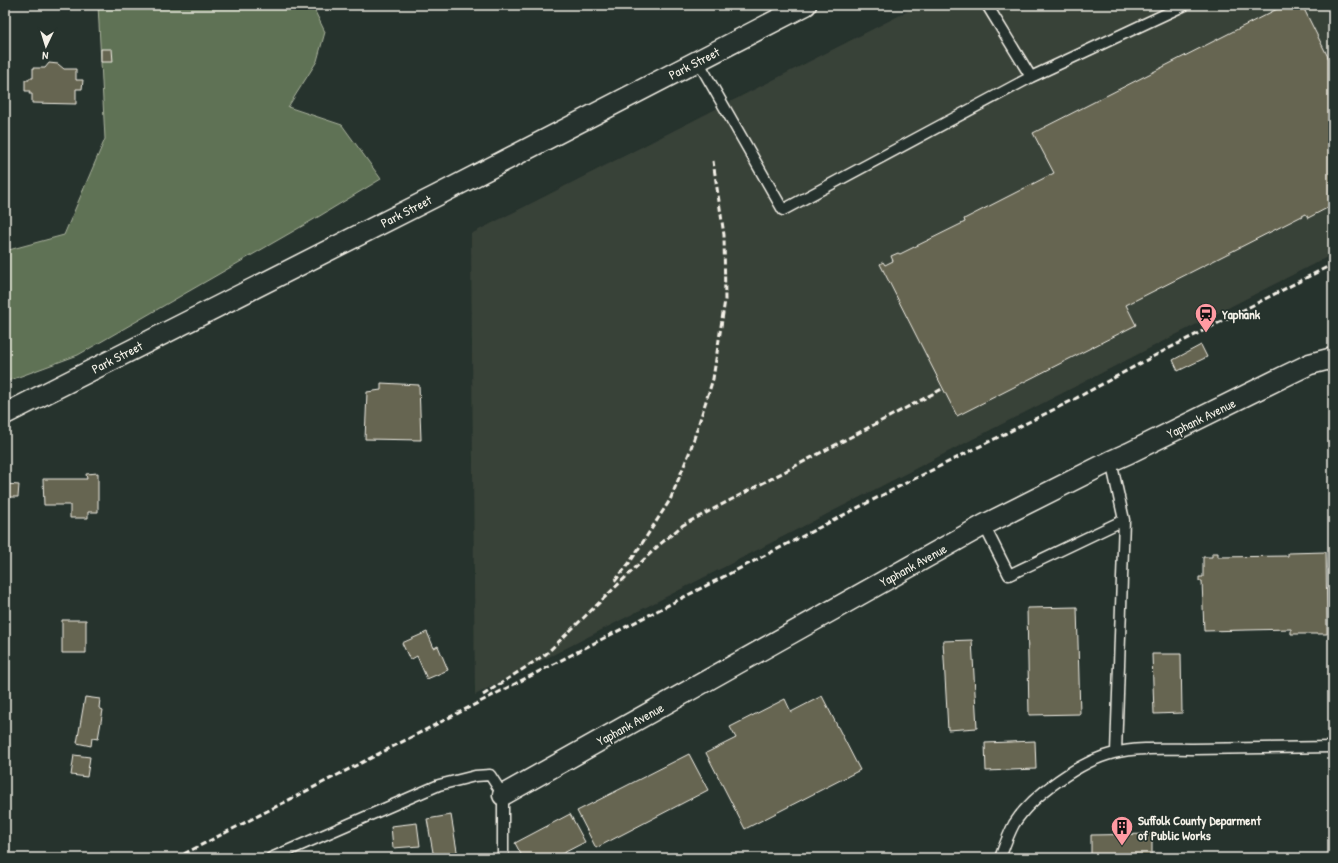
<svg xmlns="http://www.w3.org/2000/svg" width="1338" height="863" viewBox="0 0 1338 863" font-family="'Patrick Hand',sans-serif">
	<rect width="100%" height="100%" fill="#26332d"/>
	<filter id="ink" filterUnits="userSpaceOnUse"><feTurbulence type="fractalNoise" baseFrequency=".025" numOctaves="2"/><feDisplacementMap in="SourceGraphic" scale="8" xChannelSelector="R" yChannelSelector="G"/><feConvolveMatrix kernelMatrix="1 2 1 2 8 2 1 2 1" color-interpolation-filters="sRGB"/></filter>
	<g filter="url(#ink)">
		<path fill="#394238" d="M920 5H1333V254L475 695 471 234Z"/>
		<path fill="#5f7255" stroke="#aab29e" d="M98 5H312L325 32 317 61 288 107 342 125 381 179 318 217 78 355 5 382V251L64 235 105 139Z"/>
		<path fill="#666551" stroke="#f4f1e8" d="M1285 5H1302L1333 67V205L1308 218 1306 214 1126 305 1136 325 957 416 880 264 883 262 885 265 893 261 891 256 898 253 900 254 965 222 964 219 1054 173 1033 133Z
			M101 49H112L113 62H101Z
			M49 63 58 64 64 69H76V80H83L82 89H76V104L32 103V94H29L30 91H25V80H29V78H33V68H45Z
			M1201 345 1207 357 1178 371 1173 360Z
			M381 383 419 385 421 440 365 439 367 392 381 390Z
			M98 473V512H88V518H70V505H44L43 479H87L86 474Z
			M5 484 19 485 18 497H5Z
			M1326 552 1327 634H1291V629L1204 631 1202 581H1199V577H1203V557H1212V553H1218V557L1288 556V553Z
			M1077 607 1080 714 1029 715 1027 608Z
			M62 620H86V653H62Z
			M427 632 434 648 438 646 448 670 427 679 417 656 410 660 402 643Z
			M972 640 977 728 948 730 943 641Z
			M1152 654H1181L1182 713 1154 714Z
			M822 696 860 770 745 829 706 753 736 738 730 727 785 699 791 712Z
			M85 697 100 699 99 708 103 710 98 739 92 738 91 746 77 743Z
			M1035 741 1036 769 986 771 985 743Z
			M689 754 708 790 596 848 577 811Z
			M74 755 90 757 87 777 71 775Z
			M570 814 585 842 554 858H523L515 843Z
			M451 815 458 857 451 858H434L427 819Z
			M417 823 420 846 393 848 391 826Z
			M1152 834V858H1091V835Z"/>
		<g fill="none" stroke-linecap="round" stroke-linejoin="round">
			<g stroke="#f4f1e8" stroke-width="13">
				<path id="lane" d="M987 5 1031 77
					M698 61 783 210 1031 77 1185 5
					M1111 461 1124 520 1116 752
					M984 525 1009 575 1124 520
					M271 858 439 785 475 776 490 775 503 795V858
					M1000 858C1004 847 1008 835 1014 824 1032 795 1081 761 1114 753 1136 747 1170 749 1193 749 1240 748 1286 748 1333 747"/>
			</g>
			<g stroke="#f4f1e8" stroke-width="23">
				<path id="street" d="M5 414 438 195 806 5
					M503 795 984 525 1111 461 1129 453 1285 376 1310 364 1333 358"/>
			</g>
			<use href="#lane" stroke="#26332d" stroke-width="10"/>
			<use href="#street" stroke="#26332d" stroke-width="20"/>
			<path stroke="#f4f1e8" stroke-width="3" stroke-dasharray="6 3" stroke-linecap="butt" d="M615 581 630 562 670 500 690 451 713 379 725 300 724 235 713 161
				M483 695 546 654 659 545 683 525 942 389
				M176 858 904 484 1071 401 1154 356 1333 264"/>
		</g>
	</g>
	<defs>
		<g id="station-pin" transform="scale(1.15)"><path d="M0 17L-7.5 6A9.5 9.5 0 1 1 7.5 6Z" fill="#ff9aa2" stroke="#26332d"/><path d="M-3-6H3Q5-6 5-4V2Q5 4 3 4L4.5 6H3L1.5 4h-3L-3 6H-4.5L-3 4Q-5 4-5 2V-4Q-5-6-3-6ZM-3.5-4v3h7v-3ZM-3.5 1v1.5H-2V1ZM2 1v1.5H3.5V1Z" fill="#111"/></g>
		<g id="building-pin" transform="scale(1.15)"><path d="M0 17L-7.5 6A9.5 9.5 0 1 1 7.5 6Z" fill="#ff9aa2" stroke="#26332d"/><path d="M-4-6H4V6H1V3H-1V6H-4ZM-2.5-4.3h1.7v1.8h-1.7ZM.8-4.3h1.7v1.8H.8ZM-2.5-1h1.7V.8h-1.7ZM.8-1h1.7V.8H.8Z" fill="#111"/></g>
	</defs>
	<g fill-rule="evenodd">
		<use href="#station-pin" x="1206" y="314"/>
		<use href="#building-pin" x="1122" y="827"/>
	</g>
	<g text-anchor="middle" dominant-baseline="central" stroke-width="3.5" stroke-linejoin="round" paint-order="stroke">
		<g font-size="13" fill="#f4f1e8" stroke="#26332d">
			<text transform="translate(694 63) rotate(-27)">Park Street</text>
			<text transform="translate(406 211) rotate(-27)">Park Street</text>
			<text transform="translate(117 357) rotate(-27)">Park Street</text>
			<text transform="translate(1201 418) rotate(-26)">Yaphank Avenue</text>
			<text transform="translate(913 565) rotate(-29)">Yaphank Avenue</text>
			<text transform="translate(630 724) rotate(-29)">Yaphank Avenue</text>
		</g>
		<g font-size="13" font-weight="bold" fill="#f4f1e8" stroke="#26332d" text-anchor="start">
			<text x="1222" y="314">Yaphank</text>
			<text x="1138" y="820">Suffolk County Deparment<tspan x="1138" dy="15">of Public Works</tspan></text>
		</g>
	</g>
	<rect width="1338" height="863" fill="none" stroke="#26332d" stroke-width="20"/>
	<rect x="10" y="10" width="1318" height="843" fill="none" stroke="#f4f1e8" stroke-width="1.5" filter="url(#ink)"/>
	<g transform="translate(46 46) rotate(184)" stroke="#26332d" stroke-width="3" paint-order="stroke">
	<path d="M0-3L7 15L0 10L-7 15Z" fill="#f4f1e8"/>
	<text y="-6" font-size="11" font-weight="bold" text-anchor="middle" fill="#f4f1e8">N</text>
	</g>
</svg>
